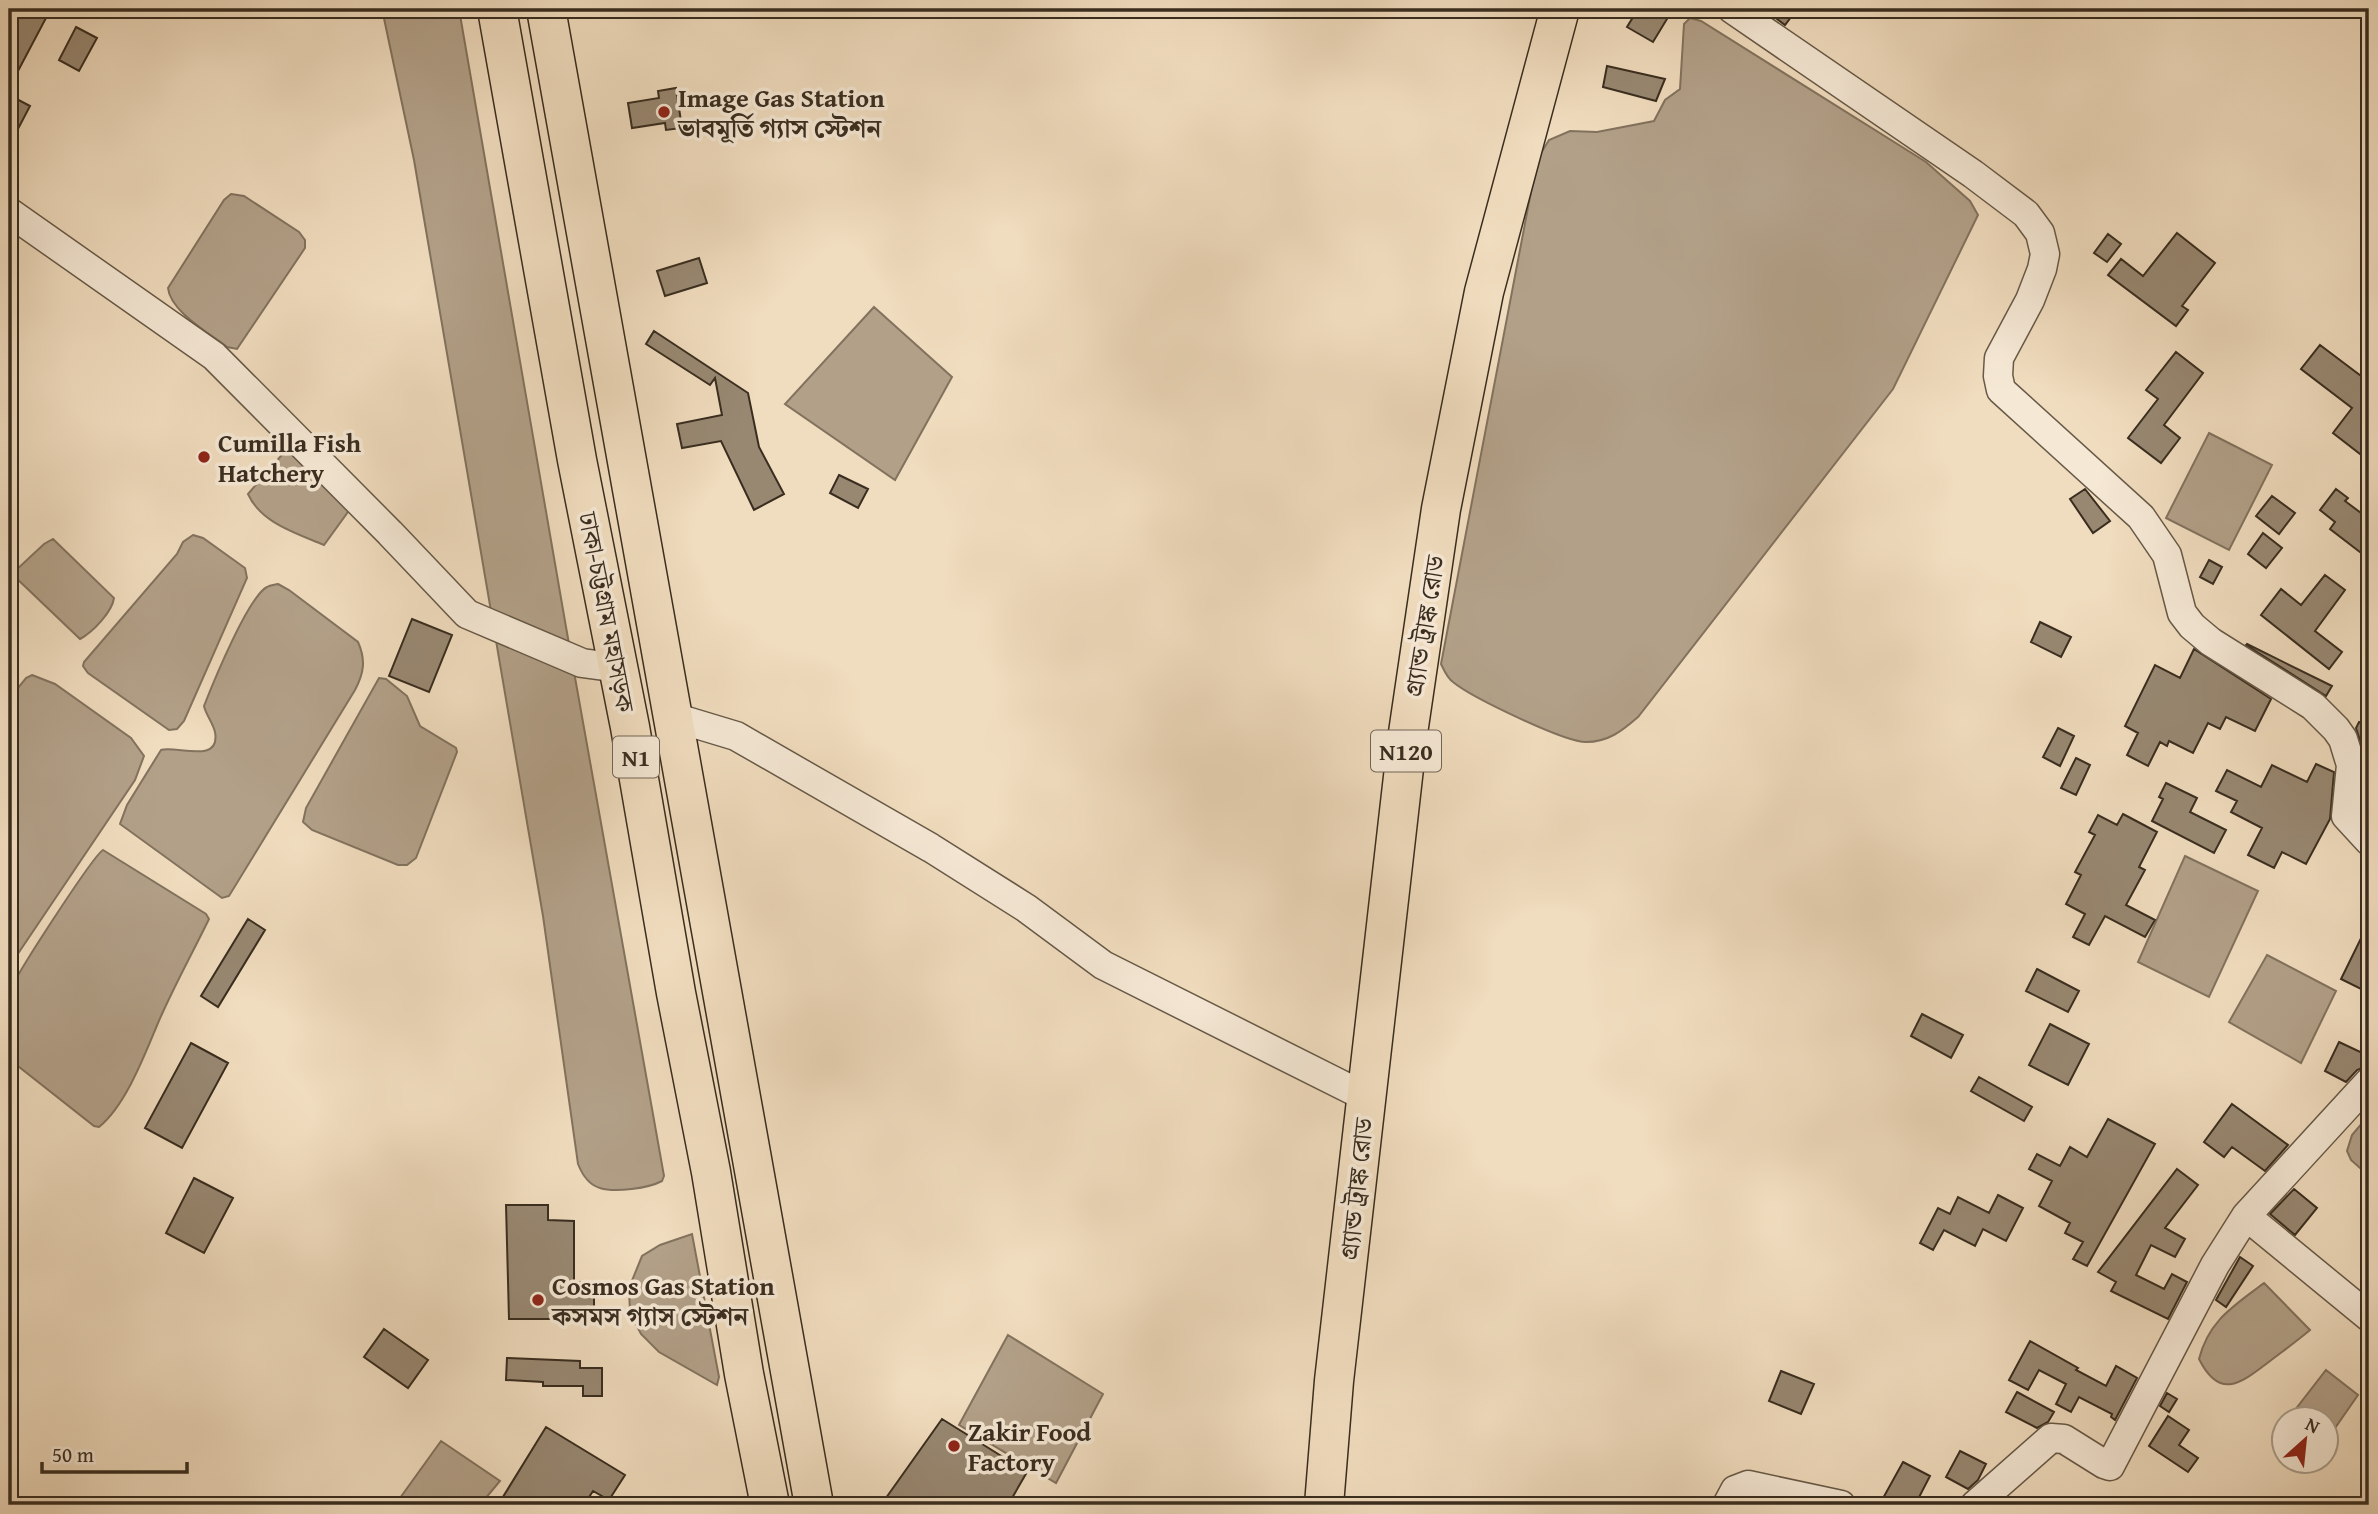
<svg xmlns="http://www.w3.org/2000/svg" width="2378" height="1514" viewBox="0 0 2378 1514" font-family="'Gentium Book Plus','Noto Serif Bengali',serif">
	<rect width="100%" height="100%" fill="#f0dcbe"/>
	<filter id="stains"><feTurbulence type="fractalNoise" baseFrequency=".00286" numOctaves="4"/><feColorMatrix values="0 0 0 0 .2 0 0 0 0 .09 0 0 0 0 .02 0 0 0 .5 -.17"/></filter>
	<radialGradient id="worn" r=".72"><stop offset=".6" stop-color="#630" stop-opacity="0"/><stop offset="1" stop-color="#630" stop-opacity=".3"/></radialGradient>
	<path fill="#b2a088" stroke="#82725e" stroke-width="2" d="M382 9H459L566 627 664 1176 662 1181C649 1188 615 1193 600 1188 589 1185 582 1174 578 1164L543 916 414 160Z
		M1690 18 1701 21 1926 162 1970 201 1978 215 1893 389 1638 717C1622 731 1608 742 1586 742 1564 742 1471 697 1453 682 1447 678 1444 670 1441 664L1531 192 1541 153 1549 140 1570 131 1597 132 1654 121 1665 100 1680 89 1684 24Z
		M231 194 244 196 299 232 305 240V248L237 349 227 347C209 333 170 311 168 288L224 200Z
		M874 307 952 377 895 480 785 404Z
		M2209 433 2272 465 2229 550 2166 518Z
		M287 449 353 505 324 545C296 533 261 523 248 494Z
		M193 535 203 538 245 568 247 578 184 721 177 729 169 730 88 673 83 666 84 662 177 554 183 542Z
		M53 539 114 598C112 612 93 632 80 639L13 575 15 571 44 544Z
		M278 584 289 590 358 642C366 660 364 673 355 690L229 896 222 898 120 824 127 805 161 750C175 745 221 765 215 732 213 723 206 715 204 706 213 683 248 597 267 587 270 585 274 585 278 584Z
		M32 675 55 684 131 738 144 756 135 780 9 967V699L26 678Z
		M379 678 386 679 407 696 420 726 456 748 457 752 416 858 407 865H398L312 830 303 822 306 808Z
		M2369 764V826L2359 821 2362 767Z
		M103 850 206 914 209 919C192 954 173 988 158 1023 145 1054 126 1105 99 1127L94 1126 9 1059C9 1038 6 1015 9 994 11 981 94 855 103 850Z
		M2185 856 2258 891 2209 997 2138 962Z
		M2267 955 2336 991 2301 1063 2229 1022Z
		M2369 1115V1176L2351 1160 2347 1151 2352 1135Z
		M692 1234 719 1377 717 1385 659 1352 641 1334 630 1313 629 1288 642 1256 660 1245Z
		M2264 1283 2310 1330C2297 1341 2283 1351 2270 1361 2241 1383 2220 1401 2199 1359 2209 1320 2234 1306 2264 1283Z
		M1008 1335 1103 1394 1056 1483 959 1425Z
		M2326 1370 2358 1395 2326 1441V1420L2288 1419Z
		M441 1441 500 1481 480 1505H395Z"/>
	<path fill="#988872" stroke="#392d1f" stroke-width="2" d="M9 9H29L46 18 9 88Z
		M1638 9H1673L1653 42 1627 27Z
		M1764 9H1797L1785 25Z
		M76 27 97 38 79 71 59 60Z
		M1607 66 1665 79 1656 101 1603 87Z
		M676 88 682 128 666 130 665 123 632 128 628 103 659 98 658 91Z
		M9 95 30 106 9 146Z
		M2177 233 2215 263 2182 306 2188 310 2176 326 2108 275 2121 259 2143 276Z
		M2108 234 2121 244 2107 262 2094 253Z
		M699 258 707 283 665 296 657 271Z
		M654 331 748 393 759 447 784 494 754 510 721 441 682 448 677 424 722 415 715 378 710 385 646 344Z
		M2320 345 2369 382V461L2333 433 2352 408 2301 369Z
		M2176 352 2203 373 2164 425 2180 438 2161 463 2128 438 2158 399 2146 390Z
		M839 475 868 489 858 508 830 493Z
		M2085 489 2110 521 2093 533 2070 499Z
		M2336 489 2348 498 2345 501 2369 519V559L2330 529 2335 522 2320 510Z
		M2272 496 2295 513 2279 534 2256 516Z
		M2263 533 2282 548 2266 568 2248 554Z
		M2209 560 2222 567 2213 584 2200 577Z
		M2325 575 2345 590 2315 631 2342 652 2329 669 2261 615 2281 589 2301 605Z
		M412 619 452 635 429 692 389 676Z
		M2040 622 2071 637 2061 657 2031 642Z
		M2247 644 2332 686 2326 696 2246 645Z
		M2194 649 2271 699 2255 731 2226 717 2220 729 2208 723 2193 753 2169 741 2167 746 2160 742 2148 766 2127 755 2138 733 2125 726 2155 665 2180 678Z
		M2359 722 2369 727V760L2366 759 2356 728Z
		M2058 728 2074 736 2060 766 2043 757Z
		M2076 758 2090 765 2076 795 2061 788Z
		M2316 764 2334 772 2330 819 2306 864 2282 852 2274 868 2248 855 2262 828 2231 812 2237 801 2216 791 2227 770 2261 787 2272 765 2307 782Z
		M2166 783 2197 798 2190 812 2226 830 2214 853 2152 821 2163 799 2159 797Z
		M2123 814 2157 832 2139 867 2145 870 2126 905 2155 920 2145 937 2105 916 2089 945 2073 937 2085 914 2066 904 2081 875 2075 872 2095 835 2089 832 2098 815 2117 825Z
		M248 919 265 930 218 1007 201 996Z
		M2369 922V993L2341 979Z
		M2037 969 2079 991 2068 1012 2026 991Z
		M1922 1014 1963 1035 1951 1058 1911 1036Z
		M2050 1024 2089 1044 2068 1085 2029 1065Z
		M2339 1042 2369 1056 2367 1066 2357 1070 2346 1082 2325 1071Z
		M191 1043 228 1063 182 1148 145 1128Z
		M1979 1077 2032 1107 2024 1121 1971 1091Z
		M2232 1104 2288 1145 2265 1171 2232 1147 2224 1157 2204 1142Z
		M2108 1119 2155 1144 2087 1266 2073 1259 2083 1242 2065 1233 2070 1223 2039 1206 2052 1181 2029 1169 2037 1154 2060 1166 2070 1147 2087 1157Z
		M2177 1169 2198 1185 2165 1228 2185 1239 2175 1257 2151 1245 2136 1275 2164 1289 2172 1274 2187 1282 2168 1319 2111 1291 2116 1282 2098 1272Z
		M194 1178 233 1198 204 1253 166 1233Z
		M2294 1189 2317 1208 2295 1235 2270 1214Z
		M1998 1195 2023 1208 2006 1241 1983 1229 1975 1246 1944 1230 1933 1250 1920 1243 1938 1208 1950 1214 1958 1197 1989 1213Z
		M506 1205H548V1220L574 1221V1282H594V1319H509Z
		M2240 1257 2253 1266 2226 1307 2216 1300Z
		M384 1329 428 1360 408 1388 364 1357Z
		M2030 1341 2078 1368 2076 1370 2106 1386 2116 1366 2137 1378 2115 1420 2111 1417 2112 1414 2079 1397 2071 1412 2056 1404 2066 1384 2039 1370 2028 1390 2009 1380Z
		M507 1358 580 1361V1368H602V1396H583V1386H543V1382L506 1380Z
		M1781 1371 1814 1384 1801 1414 1769 1401Z
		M2017 1392 2054 1412 2048 1422 2037 1428 2006 1412Z
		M2167 1393 2177 1399 2169 1412 2160 1406Z
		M2168 1416 2189 1430 2179 1445 2198 1458 2188 1472 2149 1446Z
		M942 1419 1027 1472 1008 1505H881Z
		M546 1427 625 1475 609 1500 593 1491 584 1505H498Z
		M1960 1451 1986 1464 1978 1480 1968 1489 1946 1477Z
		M1903 1462 1930 1476 1915 1505H1892L1882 1500Z"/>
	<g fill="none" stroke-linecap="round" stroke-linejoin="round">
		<g stroke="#675947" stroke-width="31">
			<path id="minor" d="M1732 9 1973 174 2026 214 2040 233 2045 254 2042 269 2030 300 1999 358 1998 376 2001 390 2141 517 2167 555 2182 613 2192 626 2211 642 2313 706 2336 729 2343 739 2351 765 2346 816 2369 841
				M9 212 214 356 390 533 467 614 582 663 619 668
				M673 717 736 736 931 848 1026 908 1103 965 1366 1097
				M2246 1216 2369 1082
				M1727 1505 1735 1490 1748 1485 1841 1505
				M1975 1505 2051 1438 2064 1439 2104 1464 2110 1466 2215 1265 2246 1216 2369 1317"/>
		</g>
		<g stroke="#392d1f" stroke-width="41">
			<path id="highway" d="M497 9 577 460 630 727 676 993 711 1172 744 1374 770 1505
				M546 9 814 1505
				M1324 1505 1334 1381 1408 733 1441 509 1484 292 1560 9"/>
		</g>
		<use href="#minor" stroke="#f5e8d5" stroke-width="28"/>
		<use href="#highway" stroke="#f0dcbe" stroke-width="38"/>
	</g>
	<g fill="#8f2418" stroke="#f5e8d5" stroke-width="2.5">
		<circle cx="664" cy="112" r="7"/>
		<circle cx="204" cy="457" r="7"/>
		<circle cx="538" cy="1300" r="7"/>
		<circle cx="954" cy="1446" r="7"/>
	</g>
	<g text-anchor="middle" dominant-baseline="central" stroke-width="7" stroke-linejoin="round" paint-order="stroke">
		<g fill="#f5e8d5" stroke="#716556" stroke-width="2">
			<rect x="1371" y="730.5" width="70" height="41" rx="5"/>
			<rect x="613" y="736.5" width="46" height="41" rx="5"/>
		</g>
		<g font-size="24" font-weight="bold" fill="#392d1f">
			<text x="1406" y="751">N120</text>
			<text x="636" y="757">N1</text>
		</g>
		<g font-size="26" font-weight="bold" fill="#392d1f" stroke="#f5e8d5" text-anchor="start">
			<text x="678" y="97">Image Gas Station<tspan x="678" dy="30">ভাবমূর্তি গ্যাস স্টেশন</tspan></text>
			<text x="218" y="442">Cumilla Fish<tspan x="218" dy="30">Hatchery</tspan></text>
			<text x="552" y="1285">Cosmos Gas Station<tspan x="552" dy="30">কসমস গ্যাস স্টেশন</tspan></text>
			<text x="968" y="1431">Zakir Food<tspan x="968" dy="30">Factory</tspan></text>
		</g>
		<g font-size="26" fill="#392d1f" stroke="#f5e8d5">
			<text transform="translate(607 612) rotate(79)">ঢাকা-চট্টগ্রাম মহাসড়ক</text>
			<text transform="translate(1424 626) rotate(-81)">গ্র্যান্ড ট্রাঙ্ক রোড</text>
			<text transform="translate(1356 1189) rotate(-84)">গ্র্যান্ড ট্রাঙ্ক রোড</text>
		</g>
	</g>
	<rect width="2378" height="1514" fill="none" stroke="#f0dcbe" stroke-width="35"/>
	<rect x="10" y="10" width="2357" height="1493" fill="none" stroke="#392d1f" stroke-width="3.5"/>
	<rect x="18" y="18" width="2343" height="1479" fill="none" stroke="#392d1f" stroke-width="2"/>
	<g transform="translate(2305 1440) rotate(27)"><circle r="33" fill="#f5e8d5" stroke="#aa9d8c" stroke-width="2"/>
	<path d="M0-5L12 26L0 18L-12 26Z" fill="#8f2418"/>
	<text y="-10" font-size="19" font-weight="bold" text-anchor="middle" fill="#392d1f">N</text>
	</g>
	<path d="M42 1462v10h145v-10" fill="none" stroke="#392d1f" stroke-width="3.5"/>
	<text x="52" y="1462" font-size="21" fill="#392d1f" stroke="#f5e8d5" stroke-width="5" paint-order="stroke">50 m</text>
	<rect width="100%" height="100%" filter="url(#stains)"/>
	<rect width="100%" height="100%" fill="url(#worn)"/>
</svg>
